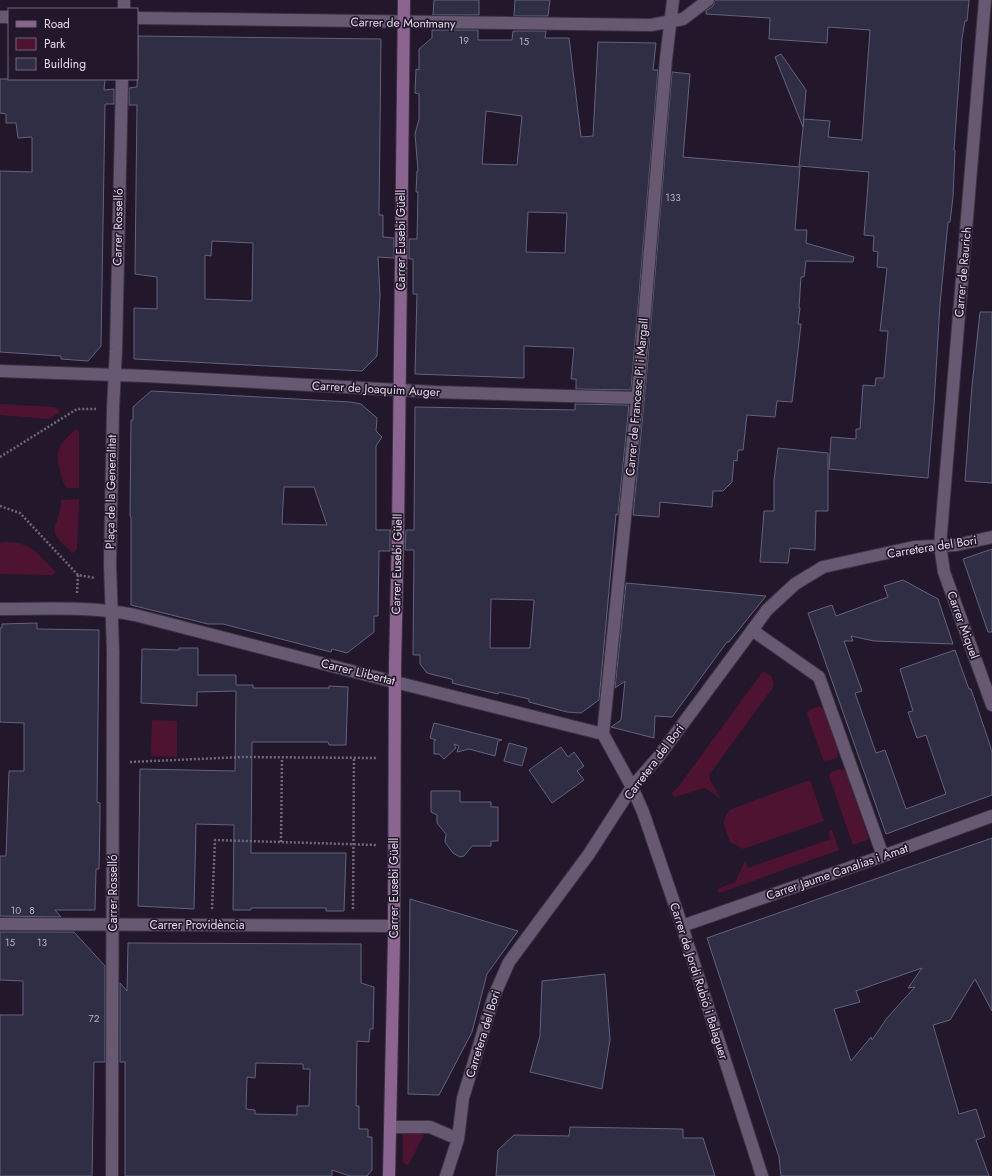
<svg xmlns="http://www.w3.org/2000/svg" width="992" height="1176" viewBox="0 0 992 1176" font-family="Jost,sans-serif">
	<rect width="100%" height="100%" fill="#23172c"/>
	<path fill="#4e1331" d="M0 404 55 407 60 412 49 419 0 415Z
		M76 429 79 431V488H67C62 482 62 477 60 470 53 449 62 442 76 429Z
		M79 499 77 549 73 553C42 526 59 533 61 500Z
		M4 542C32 541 38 555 56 572L53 575 0 574V543Z
		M763 671 772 677 774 686 709 775 710 780 721 799 705 788 675 797 671 794 679 786Z
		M819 706 823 708 839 753 837 758 826 761 823 759 807 714 809 710Z
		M152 720 177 721V757L151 756Z
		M840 769 845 770 869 839 853 845 829 776 831 772Z
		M810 780 824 821 743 849 730 842 723 822 729 810Z
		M832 830 839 850 719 893 717 889 735 882 745 861 748 868 831 839 829 832Z
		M403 1134H424L409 1164 407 1165 403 1162Z"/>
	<path fill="#2f2e45" stroke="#63627d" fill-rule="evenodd" d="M434 0H479V15H433Z
		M515 0H550L548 16H514Z
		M715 0H969L967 21H965L962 38 954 150H955L953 197 950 222H948L940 304 934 405 928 478 829 469 831 437 856 439V429H860L863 385 875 386 876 378H884L888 331H880L887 268 877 267 878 252 873 251 874 236 864 235 869 172 799 166 804 119 830 121 828 137 862 140 870 30 828 27 827 43 769 39 770 18 706 14V11L713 6Z
		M432 30H478V40H512L513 31H546L545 38H569L581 137 593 136 598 42 656 43 653 70H658L631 390 576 389V379H571L574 348 524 346V378L415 374 417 294H413V259H409V239H417L418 192H416L417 171H418L415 134 419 119V94L415 93 416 69 419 70V49L432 38ZM486 111 522 116 517 165 482 164ZM528 212 567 213 565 253 526 252Z
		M138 36 381 39 379 215H383V237L394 238V258L378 257 380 295 377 356 362 371 134 359V308L157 309V277L135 274 137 105H129V88L137 87ZM212 241 253 243 252 301 205 299V255L211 256Z
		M781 54 806 90 803 127 775 57Z
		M672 72 690 74 683 157 800 167 795 230H807L806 243 854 257 853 262 806 261 804 277H801L799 308H800L798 324H801L792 402 777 401 775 417 747 415 743 450H738L737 461 734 460 732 482 723 491H713L712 507 660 502 659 517 633 515 646 382Z
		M0 79H105L104 90 114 89V104H105L101 346 88 361 61 359V356L0 352V171L32 172V137L18 138 16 123H6V114L0 113Z
		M980 312H992V483L965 481 972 386Z
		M151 391 350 402 361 404 377 418 376 431 382 437 376 446V530H391L390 532V551H379L378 616H374V632L347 653 332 649 331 652 223 624H208L131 605V517L130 516 131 420H133V407ZM284 487H314L327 525 282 524Z
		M575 404 629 405 618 515 616 514 599 700 581 713 567 712 529 702V699L499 692 498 694 452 683 453 680 451 679 427 673 420 664V655H413L414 550H405L406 530H414L415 407 575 410ZM491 599 534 600 530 648H490Z
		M778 448 828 453V511H816L815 550 790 548 788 563 760 562 764 511H774V480Z
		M992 549V632H988L963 559Z
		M903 580 938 599 953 644 874 641 851 636 853 641H844L862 691 855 693 876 753 885 750 906 809 946 794 926 735 917 738 908 712 913 711 900 669 955 650 969 689H971L990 745 992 753V795L886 834 808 613 832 605 836 616 888 597 884 586Z
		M626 583 766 596 729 642H727L672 717 655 716 654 738 611 727 621 720 625 681 615 688Z
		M37 623V629L99 630 97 802 100 803V818L99 869H96L95 910H55L61 917 0 916V856H6L9 771H24V723L0 722V628H2V624Z
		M179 648H198V675H236V685H253V688H329V686L348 687 346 745H329L328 742H252L251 853H346L344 911H326V908H251V910H233L234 825 196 824 194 909 138 906 140 769 235 771 236 691 197 692V706L141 703 142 649 179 650Z
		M434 723 502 740 498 741 495 756 469 749 457 752 459 746 454 744 456 748 444 759 439 754H434V741L436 740 430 738Z
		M509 743 527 748 522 766 504 761Z
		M561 747 568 757 574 752 584 766 577 771 584 780 552 803 529 770Z
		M431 791H460V802H491V807H498V841H491V846H472L464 856 460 857 453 853 445 842 446 834 437 823V815L431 812Z
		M992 838V1011L975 979 950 1020 933 1025 959 1114 976 1109 985 1137 976 1140 989 1176H781L779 1157 707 938ZM922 968 908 988 915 987 887 1018 872 1040 871 1037 851 1061 834 1009 860 1002 856 991Z
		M410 899 518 931 487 974 472 1032 439 1095 408 1094Z
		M0 932H74L105 966V1062H94L92 1176H0V1015H23V981L0 980Z
		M128 943 361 944V983L374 987 373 1029H370L369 1042 357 1041 356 1106H359V1129H368V1137H372V1170L367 1176H350L332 1170V1176H125V1062H120V983L127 991ZM256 1063 303 1064V1069H310L309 1106H297V1115L255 1114V1110L246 1109 247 1077 255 1078Z
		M605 974 610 1040 602 1089 530 1072 540 1036 542 981Z
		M570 1127 683 1129V1138H703L715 1176H496L498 1150 514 1135 569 1136Z"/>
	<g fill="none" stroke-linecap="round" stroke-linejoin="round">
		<g stroke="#3b3343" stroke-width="14">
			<path id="street" d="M673 0 666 59 639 381 603 734 632 787 643 812 682 926 762 1176
				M985 0 940 545 944 572 992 705
				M124 9V0
				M0 17H9
				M137 18 651 25 683 19 708 0
				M0 371 146 376 436 392 637 398
				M0 609C45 609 91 606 135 615L363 674 603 734
				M752 630 819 677 883 856
				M0 924 394 926
				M682 926 883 856 992 816
				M390 1127H430L458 1139
				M112 1176 113 652 110 564 113 409 116 349 122 79
				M446 1176 458 1139 463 1098 494 996 509 962 589 854 632 787 659 756 767 610 795 584 823 567 914 547 956 545 992 537"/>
		</g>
		<g stroke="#3b3343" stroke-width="14">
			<path id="secondary" d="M389 1176 394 939 395 666 398 532 404 0"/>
		</g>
		<path stroke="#716779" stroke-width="2.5" stroke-dasharray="2 2" stroke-linecap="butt" d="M0 457 77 409H96
			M0 506 20 513 78 575 95 578
			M77 593 78 575
			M130 762 243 757 378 758
			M281 842 282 758
			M212 909 215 840 377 845
			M353 909 354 758"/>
		<use href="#street" stroke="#675972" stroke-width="12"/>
		<use href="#secondary" stroke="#8b6590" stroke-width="12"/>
	</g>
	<g text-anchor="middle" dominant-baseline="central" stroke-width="3.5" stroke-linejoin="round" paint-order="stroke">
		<g font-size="10" fill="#b6b0c1">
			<text x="464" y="40">19</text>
			<text x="524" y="41">15</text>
			<text x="673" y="197">133</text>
			<text x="16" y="910">10</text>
			<text x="32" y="910">8</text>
			<text x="10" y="942">15</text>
			<text x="42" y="942">13</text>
			<text x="94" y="1018">72</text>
		</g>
		<g font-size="12" fill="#e3dcea" stroke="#23172c">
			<text transform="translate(403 23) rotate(1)">Carrer de Montmany</text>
			<text transform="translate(118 227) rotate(-89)">Carrer Rosselló</text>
			<text transform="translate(401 240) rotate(-90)">Carrer Eusebi Güell</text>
			<text transform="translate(963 272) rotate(-85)">Carrer de Raurich</text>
			<text transform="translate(376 389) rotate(3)">Carrer de Joaquim Auger</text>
			<text transform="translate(637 397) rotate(-85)">Carrer de Francesc Pi i Margall</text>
			<text transform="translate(111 492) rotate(-89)">Plaça de la Generalitat</text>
			<text transform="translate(932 547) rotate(-9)">Carretera del Bori</text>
			<text transform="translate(397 564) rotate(-89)">Carrer Eusebi Güell</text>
			<text transform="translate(963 625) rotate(70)">Carrer Miquel</text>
			<text transform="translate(358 672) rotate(14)">Carrer Llibertat</text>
			<text transform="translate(654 762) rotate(-53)">Carretera del Bori</text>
			<text transform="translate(837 872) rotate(-19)">Carrer Jaume Canalias i Amat</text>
			<text transform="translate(394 888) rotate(-90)">Carrer Eusebi Güell</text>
			<text transform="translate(113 893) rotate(-90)">Carrer Rosselló</text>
			<text x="197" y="925">Carrer Providència</text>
			<text transform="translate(699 981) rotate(72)">Carrer de Jordi Rubió i Balaguer</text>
			<text transform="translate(483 1034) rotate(-73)">Carretera del Bori</text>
		</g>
	</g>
	<rect x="8" y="8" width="130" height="72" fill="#23172c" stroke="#706678"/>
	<rect x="16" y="21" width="20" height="6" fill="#8b6590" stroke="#706678"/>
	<text x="44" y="28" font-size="12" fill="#e3dcea">Road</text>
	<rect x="16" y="38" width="20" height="12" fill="#4e1331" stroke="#706678"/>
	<text x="44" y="48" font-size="12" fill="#e3dcea">Park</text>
	<rect x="16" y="58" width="20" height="12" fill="#2f2e45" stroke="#706678"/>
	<text x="44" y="68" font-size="12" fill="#e3dcea">Building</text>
</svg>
